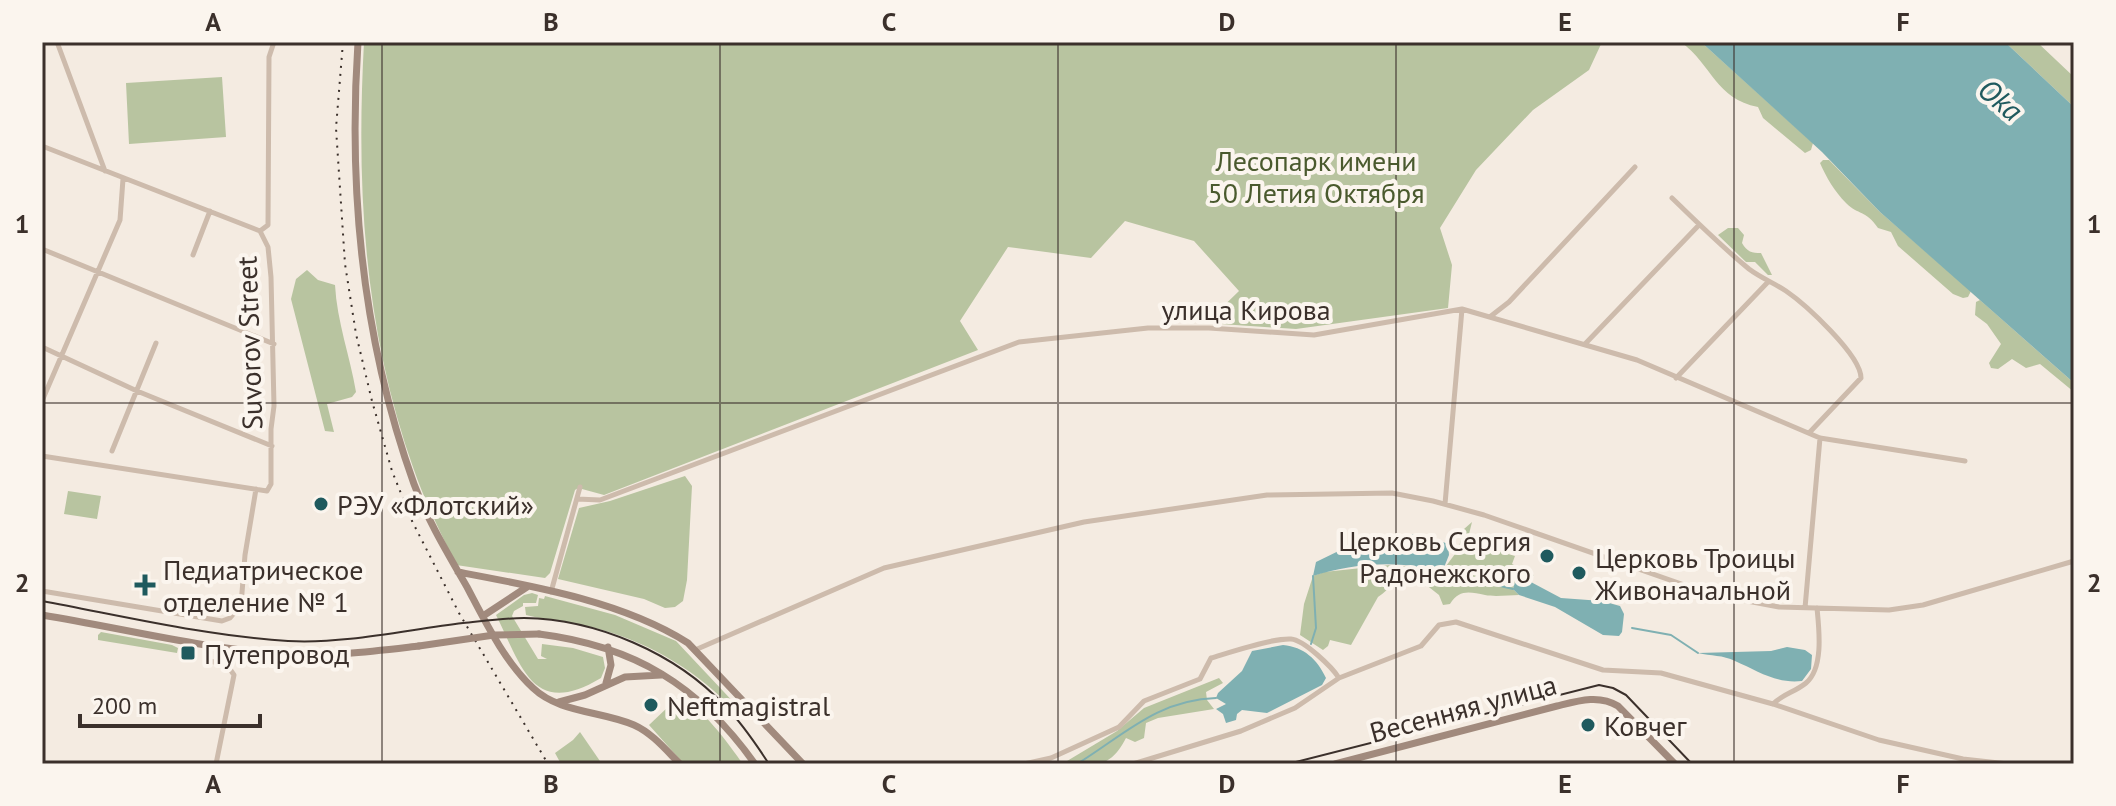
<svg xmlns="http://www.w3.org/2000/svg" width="2116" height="806" viewBox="0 0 2116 806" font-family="'PT Sans',sans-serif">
	<rect width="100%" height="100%" fill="#f4ebe1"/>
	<path fill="#b8c4a0" d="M364 42H1602L1589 70 1533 110 1476 170 1440 228 1452 265 1448 308 1296 329 1206 323 1239 291 1194 241 1125 221 1091 258 1008 247 960 321 978 350 604 495 582 489 581 486 575 490 550 573 545 578 456 565C441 533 425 502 414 470 364 330 356 189 364 42Z
		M1681 42H1701L1813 143 1811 150 1805 153 1763 118 1758 107C1716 99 1712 65 1681 42Z
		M2005 42H2037L2074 77V107Z
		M222 77 226 137 129 144 126 83Z
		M1823 160H1829L1880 212 1971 291 1968 297 1963 298 1953 294 1898 246 1891 232 1878 228C1865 209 1859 216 1846 203 1835 192 1826 177 1820 163Z
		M1728 228H1738L1744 235 1742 243C1747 252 1752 253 1761 253L1772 275H1768L1755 262H1746L1718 235Z
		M307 270 318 280 335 285C337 322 350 356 356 392L352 397 327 404 334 432 325 431 291 299 296 279Z
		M1980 300 2074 383V392L2040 364 2026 368 2012 359 1998 369 1991 368 1989 363 2001 344 1987 324 1975 315 1976 302Z
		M685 476 692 486 687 580 683 601 675 607 665 608 644 599 558 579 579 508 610 501Z
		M68 491 101 496 97 519 64 514Z
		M1472 522 1467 542 1515 556 1512 564 1534 575 1529 581 1515 582 1513 589 1519 595C1509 595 1495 597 1485 595 1470 592 1459 589 1450 604L1443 605 1439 595 1425 584 1426 576 1410 569C1396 576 1391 589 1378 597L1351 645 1330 640 1328 646 1323 650 1300 635 1304 604 1313 576 1324 572 1390 565 1443 570 1458 550 1464 529Z
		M532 593 538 595 536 603H523V606L514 611 512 616 538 659H547L541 656 542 644 573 648 603 657 605 668 601 678C533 719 522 667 496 615L524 595Z
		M545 596 615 615 676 641 739 708 736 712C698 672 653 644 599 629 575 622 549 621 526 615L525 607 538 606 539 598 544 599Z
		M101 632 172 645 178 648 177 653 98 640V635Z
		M1219 678 1223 683 1206 692 1207 700 1214 709 1158 718 1146 723 1144 738 1135 742 1126 738C1109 771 1094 764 1062 764L1117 731 1144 708Z
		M676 698C700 702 729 745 743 764L730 762 684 764 649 725 669 706 667 702Z
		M580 732 602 764H561L555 753 573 740Z"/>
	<path fill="#7fb0b2" d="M1701 42H2005L2074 107V383L1880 212 1822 152Z
		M1409 534 1428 536 1448 544 1449 555 1443 570 1436 573C1425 571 1414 566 1404 565 1376 562 1339 567 1313 576L1316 562 1357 542Z
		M1529 581 1561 598 1602 601 1620 606 1624 614 1622 632 1619 636 1603 635 1555 607 1519 595 1513 589 1515 582Z
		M1283 645C1304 647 1317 659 1326 678L1322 685 1267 713 1242 710 1237 714 1236 720 1226 723 1223 714 1216 709 1226 704 1216 698 1218 693 1242 671 1252 651Z
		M1787 647 1805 650 1812 655 1811 669 1802 681C1776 684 1758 671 1735 661 1723 655 1711 656 1698 653L1771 651Z"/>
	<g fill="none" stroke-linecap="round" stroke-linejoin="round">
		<path stroke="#7fb0b2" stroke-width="2" d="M1449 574 1513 589
			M1632 628 1671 635 1698 653
			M1311 644 1316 628 1313 576
			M1077 764C1124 735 1157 700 1216 698"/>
		<path stroke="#cdbbac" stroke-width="5" d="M57 42 105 171
			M42 146 260 231
			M1672 198C1697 222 1722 247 1749 269 1761 278 1774 283 1786 291 1805 304 1861 355 1861 378L1809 433
			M260 231 268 225 269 57 274 42
			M42 249 274 344
			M193 255 210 211
			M1491 316 1509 302 1635 167
			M1585 344 1699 225
			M42 347 137 391 272 446
			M1676 378 1767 283
			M42 401 120 220 123 179
			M112 451 156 343
			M42 456 267 491 271 484V429L274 406 271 277 268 247 260 231
			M577 499 600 500 1019 342 1148 328H1209L1314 335 1462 309 1637 360 1820 438 1965 461
			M1445 504 1462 309
			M42 591 222 621 230 618 241 605 245 555 256 489
			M551 592 580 487
			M1805 608 1820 438
			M209 646 206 660 227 665 234 675 216 764
			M695 650 884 568 1084 522 1267 495 1392 493 1433 501 1484 515 1710 594 1779 607 1889 610 1923 605 2074 561
			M1773 704C1783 694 1795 692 1806 683 1824 668 1819 629 1817 608
			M1024 764 1051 758 1119 727 1144 701 1200 679 1211 658C1231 652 1272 638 1291 639 1304 640 1332 667 1339 678
			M1133 764 1241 731 1295 708 1339 678 1421 646 1439 625 1456 622 1603 670 1661 673 1773 704 1879 740 1963 759 2008 764"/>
		<path stroke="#a18a7d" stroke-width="7" d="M358 42C348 192 363 342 414 484 427 519 448 554 467 587 485 621 504 661 533 688 559 713 602 711 634 725 652 733 666 750 680 764
			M458 572C533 586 624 602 688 643L803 764
			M42 615C122 628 203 649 284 654 329 657 375 651 419 646
			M483 616 527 587
			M539 634C634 646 699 685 755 764
			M606 683 611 665 608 647
			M559 702 585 695 625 677 661 675
			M1335 764 1557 706C1577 701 1599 694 1618 706L1675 764"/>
		<path stroke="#3b302b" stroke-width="2" d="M42 601C123 616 206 636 288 641 347 644 405 630 463 623 483 621 504 618 524 618 596 619 676 653 725 706 742 723 756 744 769 764
			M1288 764 1599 685 1613 688 1626 695 1692 764"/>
		<path stroke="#3b302b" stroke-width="2" stroke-dasharray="2 6" stroke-linecap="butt" d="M343 42 336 128 345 264 356 334 372 401 392 471 412 521 459 613 548 764"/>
		<path stroke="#a18a7d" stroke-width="7" d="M419 646 494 635 539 634"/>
	</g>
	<path fill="none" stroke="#3b302b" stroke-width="2" stroke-opacity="0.55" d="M382 42V764M720 42V764M1058 42V764M1396 42V764M1734 42V764M42 403H2074"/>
	<g fill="#1f5a5e" stroke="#fbf5ee" stroke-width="3">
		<circle cx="321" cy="504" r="8"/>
		<circle cx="1547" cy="556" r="8"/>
		<circle cx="1579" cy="573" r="8"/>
		<path d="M141 573h8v8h8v8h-8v8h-8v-8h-8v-8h8z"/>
		<rect x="180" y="645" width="16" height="16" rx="4"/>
		<circle cx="651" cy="705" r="8"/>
		<circle cx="1588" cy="725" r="8"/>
	</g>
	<g text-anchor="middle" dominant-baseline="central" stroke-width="8" stroke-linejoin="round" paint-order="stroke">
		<g font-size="28" fill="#4a5a2e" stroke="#fbf5ee">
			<text x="1316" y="160">Лесопарк имени<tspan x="1316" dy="32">50 Летия Октября</tspan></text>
		</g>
		<g font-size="28" fill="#3b302b" stroke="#fbf5ee">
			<text x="1246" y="309">улица Кирова</text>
			<text transform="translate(249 343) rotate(-92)">Suvorov Street</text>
			<text transform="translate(1463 708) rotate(-15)">Весенняя улица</text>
		</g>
		<g font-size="28" fill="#3b302b" stroke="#fbf5ee" text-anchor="start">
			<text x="337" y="504">РЭУ «Флотский»</text>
			<text x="1531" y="540" text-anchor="end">Церковь Сергия<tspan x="1531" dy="32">Радонежского</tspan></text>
			<text x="1595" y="557">Церковь Троицы<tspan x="1595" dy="32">Живоначальной</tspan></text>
			<text x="163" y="569">Педиатрическое<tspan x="163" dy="32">отделение № 1</tspan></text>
			<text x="204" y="653">Путепровод</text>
			<text x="667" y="705">Neftmagistral</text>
			<text x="1604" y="725">Ковчег</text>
		</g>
		<g font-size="30" font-style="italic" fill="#1f5a5e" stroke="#fbf5ee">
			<text transform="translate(2001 99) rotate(40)">Oka</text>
		</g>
	</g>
	<rect width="2116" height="806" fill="none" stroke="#fbf5ee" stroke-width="88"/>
	<path d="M80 714v12h180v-12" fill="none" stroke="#3b302b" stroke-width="4"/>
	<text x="92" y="714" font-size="24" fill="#3b302b" stroke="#fbf5ee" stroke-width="6" paint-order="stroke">200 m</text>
	<rect x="44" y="44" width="2028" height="718" fill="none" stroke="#3b302b" stroke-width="3"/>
	<g font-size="26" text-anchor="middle" font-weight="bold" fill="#3b302b">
		<text x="213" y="31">A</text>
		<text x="551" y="31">B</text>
		<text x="889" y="31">C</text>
		<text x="1227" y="31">D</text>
		<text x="1565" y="31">E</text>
		<text x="1903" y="31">F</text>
		<text x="22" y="233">1</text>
		<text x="2094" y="233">1</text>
		<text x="22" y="592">2</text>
		<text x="2094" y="592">2</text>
		<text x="213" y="793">A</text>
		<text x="551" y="793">B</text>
		<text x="889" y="793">C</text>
		<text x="1227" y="793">D</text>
		<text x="1565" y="793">E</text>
		<text x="1903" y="793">F</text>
	</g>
</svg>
